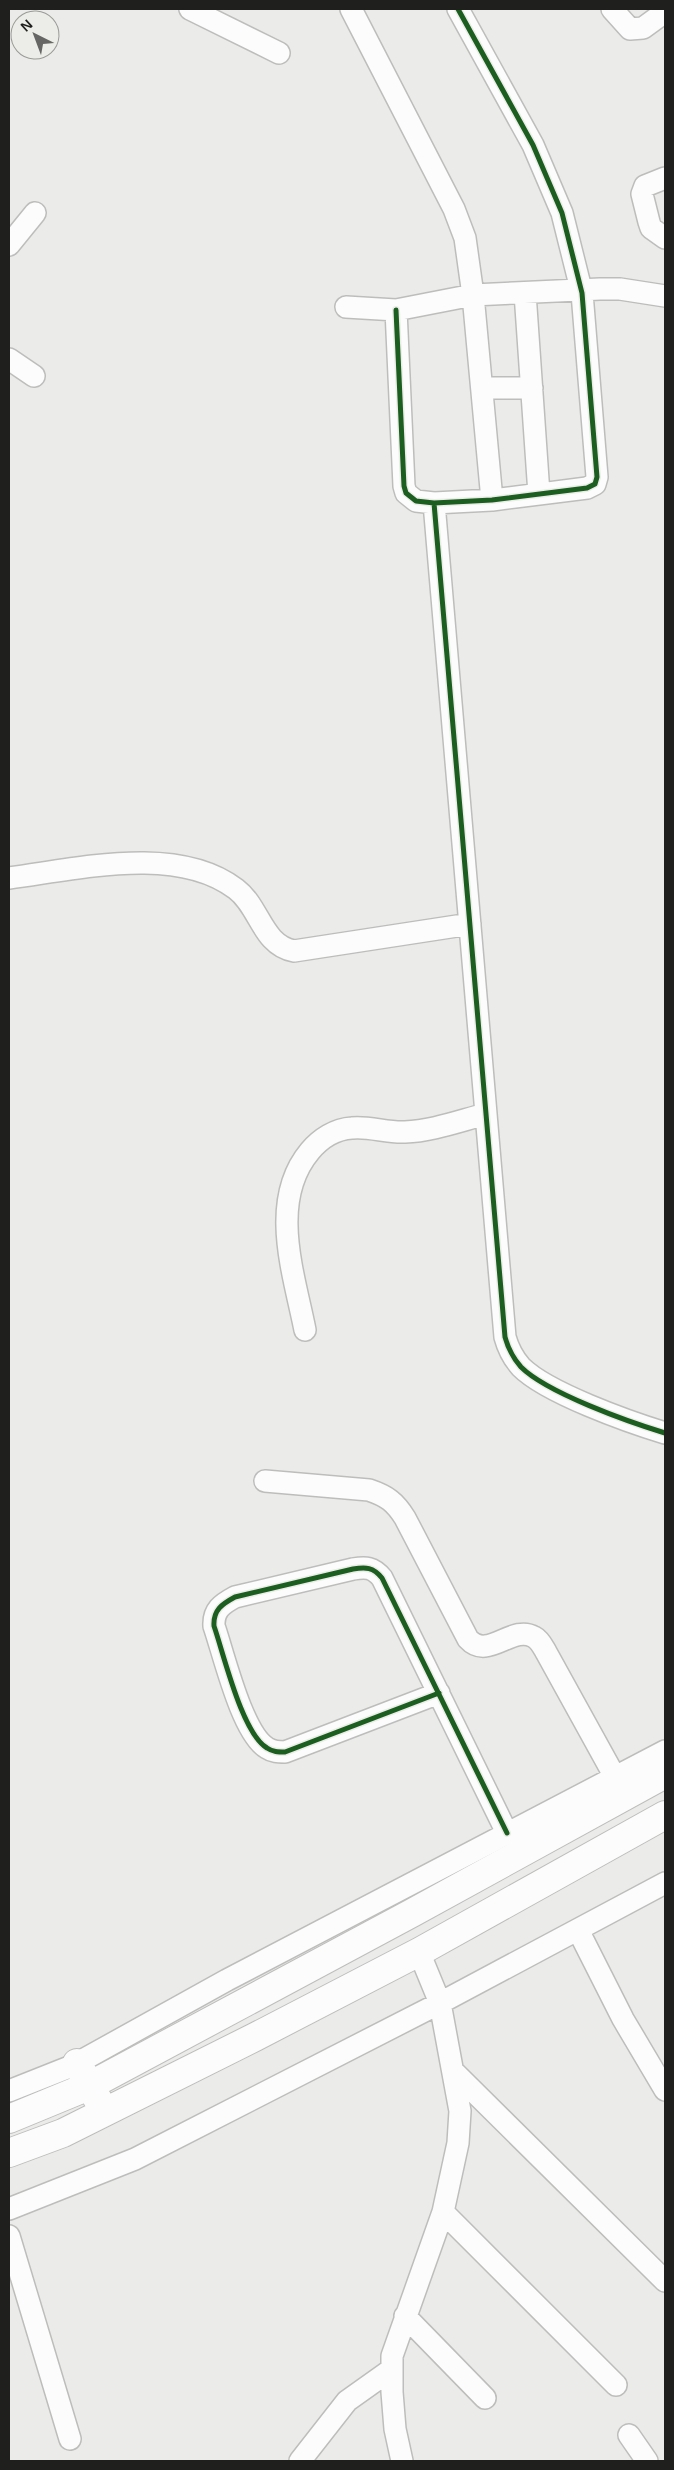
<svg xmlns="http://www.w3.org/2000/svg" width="674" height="2470" viewBox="0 0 674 2470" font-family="Arial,sans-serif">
	<rect width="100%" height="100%" fill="#ebece9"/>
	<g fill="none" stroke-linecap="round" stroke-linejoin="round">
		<g stroke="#bdbebc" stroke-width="24">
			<path id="minor" d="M190 9 279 53
				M351 9 454 209 465 238 473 295 492 500
				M612 9 630 29 643 28 665 12
				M665 178 645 186 642 194 649 222 651 228 665 238
				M9 245 35 213
				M525 293 539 494
				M346 307 396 310 473 295 600 289H620L665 296
				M396 310 404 486 406 493 416 501 434 503 492 500 587 488 595 484 597 477 582 293 562 213 533 145 458 9
				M9 359 34 376
				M482 388H532
				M434 503 505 1337C508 1348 513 1358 521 1367 547 1393 629 1422 665 1433
				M9 878C78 869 177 844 236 889 260 907 262 945 294 951L470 924
				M305 1330C294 1274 268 1201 310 1151 320 1139 335 1129 352 1128 369 1126 387 1133 405 1132 432 1131 459 1121 486 1114
				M265 1481 369 1490C387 1496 395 1502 405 1518L468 1639C488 1661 512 1624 534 1637 540 1640 543 1647 546 1652L615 1777
				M439 1693 285 1752C278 1752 273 1752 267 1748 242 1733 224 1655 214 1626 213 1610 222 1604 235 1597L353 1569C366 1567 373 1567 382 1578L507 1833
				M578 1930 623 2019 665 2090
				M454 2072 665 2281
				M9 2091 72 2066 227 1980 665 1751
				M9 2209 135 2159 440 2003 665 1883
				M443 2212 616 2385
				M9 2236 70 2439
				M405 2316 485 2398
				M629 2435 647 2461
				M300 2461 347 2401 392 2369
				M402 2461 395 2429 392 2392V2356L443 2212 458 2143 460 2111 440 2003 419 1952"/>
		</g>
		<g stroke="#bdbebc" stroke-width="30">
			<path id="highway" d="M77 2063 98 2100
				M9 2119 89 2086 412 1913 665 1774
				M9 2153 63 2133 255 2037 419 1952 665 1815"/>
		</g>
		<use href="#minor" stroke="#fcfcfc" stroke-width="21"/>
		<use href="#highway" stroke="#fcfcfc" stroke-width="28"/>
		<g stroke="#ecede8" stroke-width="8">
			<path id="cycleway" d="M396 310 404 486 406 493 416 501 434 503 492 500 587 488 595 484 597 477 582 293 562 213 533 145 458 9
				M434 503 505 1337C508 1348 513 1358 521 1367 547 1393 629 1422 665 1433
				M439 1693 285 1752C278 1752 273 1752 267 1748 242 1733 224 1655 214 1626 213 1610 222 1604 235 1597L353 1569C366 1567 373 1567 382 1578L507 1833"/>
		</g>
		<use href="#cycleway" stroke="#1b5e20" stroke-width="5"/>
	</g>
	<rect width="674" height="2470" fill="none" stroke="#1f1f1d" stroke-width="20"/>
	<g transform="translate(35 35) rotate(318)"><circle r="24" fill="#ecede8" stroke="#9a9b97"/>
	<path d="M0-4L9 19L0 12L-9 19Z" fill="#666764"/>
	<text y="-8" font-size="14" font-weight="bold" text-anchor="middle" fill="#1f1f1d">N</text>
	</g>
</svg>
